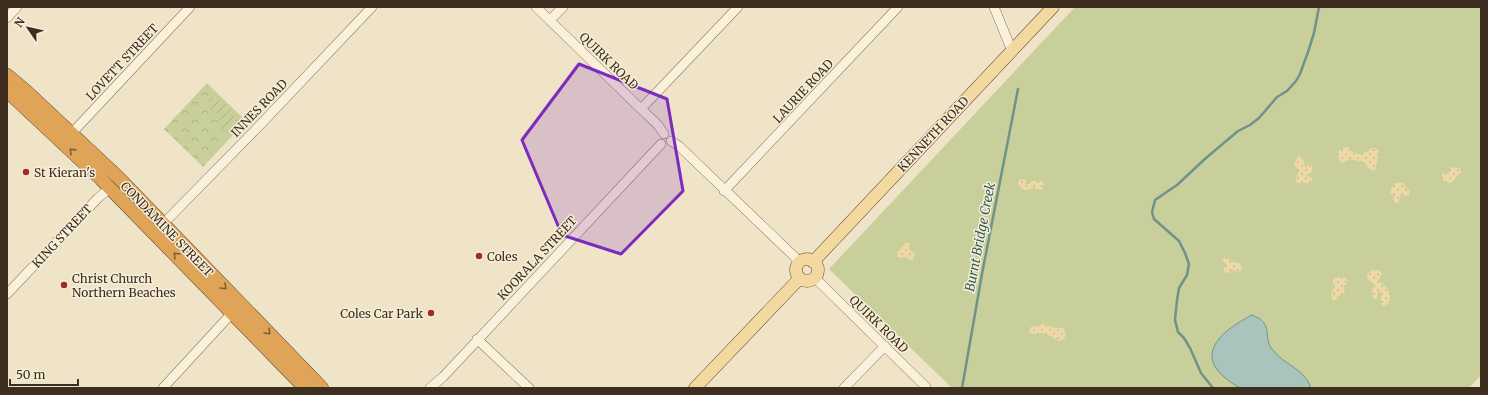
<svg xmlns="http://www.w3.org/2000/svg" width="1488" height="395" viewBox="0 0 1488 395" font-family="Merriweather,serif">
	<defs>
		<pattern id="sand-dots" width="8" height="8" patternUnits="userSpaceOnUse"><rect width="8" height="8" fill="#ecd9a5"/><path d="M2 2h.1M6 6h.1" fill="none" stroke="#cbbb8e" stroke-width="1.8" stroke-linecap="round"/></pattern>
		<pattern id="park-crowns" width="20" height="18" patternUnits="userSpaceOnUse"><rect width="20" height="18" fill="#c9cf9b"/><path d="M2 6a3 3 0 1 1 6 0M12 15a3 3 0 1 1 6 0" fill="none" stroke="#aeb285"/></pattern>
		<pattern id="garden-furrows" width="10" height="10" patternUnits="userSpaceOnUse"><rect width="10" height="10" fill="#c9cf9b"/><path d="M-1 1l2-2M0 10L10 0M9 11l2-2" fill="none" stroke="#aeb285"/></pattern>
	</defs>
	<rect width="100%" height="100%" fill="#f0e4c8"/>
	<path fill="#c9cf9b" d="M1075 7H1481V375L1469 388H952L829 269Z"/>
	<path fill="url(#sand-dots)" d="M1347 146C1349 147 1350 150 1352 151 1359 157 1367 152 1372 148H1376L1379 152C1377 158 1377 163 1375 170L1371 171C1360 156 1365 164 1350 159L1343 163 1340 162 1338 155 1339 150H1341Z
		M1298 156 1301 157 1304 162 1305 167 1310 164 1313 167 1312 172 1306 175 1312 178V181L1310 183H1298L1295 180 1299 171 1294 164Z
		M1451 167 1460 168 1461 172 1451 183 1445 182 1441 178 1443 173 1449 174Z
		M1022 179 1026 180V184L1028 185 1031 181H1042L1044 184 1042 190C1039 190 1037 189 1035 188 1028 188 1025 195 1018 183L1019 180Z
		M1398 182 1403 183 1410 192 1409 195 1406 196 1401 194 1398 203H1395L1393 199 1395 195 1391 194 1390 190 1395 183Z
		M907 242 910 244 909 249 915 254 914 260H910L906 257 899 258 897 257V252Z
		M1226 257 1234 263 1237 262 1241 264 1242 269C1239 273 1236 272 1232 270L1228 273 1224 272V268L1227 265 1222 260Z
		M1372 270H1378L1381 272 1382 274 1378 281C1381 284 1386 285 1388 290 1391 296 1391 304 1383 306L1381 304V291L1378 293 1377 299 1373 298 1372 290 1375 286C1372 281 1367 281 1367 274Z
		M1344 277 1348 280 1347 284 1343 286 1345 292 1340 295 1337 300H1333L1331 296 1332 290 1335 288 1333 284V280L1336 278Z
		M1044 324 1054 328H1063L1066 334 1064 339 1059 341 1051 336 1044 333 1031 334 1029 330 1032 326H1037Z"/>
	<path fill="url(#park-crowns)" d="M207 83 246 121 203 167 164 129Z"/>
	<path fill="url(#garden-furrows)" d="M208 96C220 99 236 107 235 122 234 126 231 131 230 135L218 127 220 123V117L216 113 211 111Z"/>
	<path fill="#a9c4bc" stroke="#6f938a" d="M1252 315C1275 324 1262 336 1272 349 1283 364 1302 368 1310 385L1309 388C1293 388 1276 388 1260 388 1254 388 1246 389 1241 388 1235 386 1228 380 1223 376 1194 350 1229 327 1252 315Z"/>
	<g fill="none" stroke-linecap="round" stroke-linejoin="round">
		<path stroke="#6f938a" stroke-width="2.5" d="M962 388 982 274 1018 89
			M1213 388 1201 373 1190 348 1184 338 1178 332 1175 320 1177 300 1179 288 1187 275 1189 264 1185 253 1179 241 1154 219 1152 212 1155 200 1177 185 1206 158 1238 131 1250 125 1259 118 1277 97 1287 91 1296 81 1300 74 1308 52 1314 33 1319 7"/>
		<g stroke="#8d765c" stroke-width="10">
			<path id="minor" d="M536 7 641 109 658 125 664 134
				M994 7 1012 51
				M7 18 17 7
				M550 20 563 7
				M641 109 738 7
				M72 133 190 7
				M671 141 679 146 800 262
				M724 191 898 7
				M163 224 260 125 372 7
				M815 278 926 387
				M7 294 98 198 110 188
				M477 339 529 388
				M163 388 232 313
				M430 388 443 377 661 144
				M844 388 885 346"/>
		</g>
		<g stroke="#5b4430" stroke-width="13">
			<path id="major" d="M796 270a11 11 0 1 1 22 0a11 11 0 1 1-22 0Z
				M813 262 1053 7
				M695 388 800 278"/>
		</g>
		<g stroke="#5b4430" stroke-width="14">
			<path id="highway" d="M7 75 26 91 119 178 322 388
				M7 91 101 179 305 388"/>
		</g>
		<use href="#minor" stroke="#faf1dc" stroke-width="9"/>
		<use href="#major" stroke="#f3d9a0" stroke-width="12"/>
		<use href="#highway" stroke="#e0a458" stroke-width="13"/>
	</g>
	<defs><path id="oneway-chevron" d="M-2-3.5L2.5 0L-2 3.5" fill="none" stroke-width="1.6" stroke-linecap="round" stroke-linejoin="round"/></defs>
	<g stroke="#7e5d36">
		<use href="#oneway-chevron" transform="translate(72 151) rotate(-136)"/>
		<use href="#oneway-chevron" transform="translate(176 255) rotate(-134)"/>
		<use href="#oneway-chevron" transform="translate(224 287) rotate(46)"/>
		<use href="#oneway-chevron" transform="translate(268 332) rotate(46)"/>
	</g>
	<path fill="#7b2cbf" fill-opacity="0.2" stroke="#7b2cbf" stroke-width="3" stroke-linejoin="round" d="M579 64 667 99 683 191 621 254 562 235 522 140Z"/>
	<g fill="#9e2a2b" stroke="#f7eed8" stroke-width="1.5">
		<circle cx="26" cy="172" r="4"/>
		<circle cx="479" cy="256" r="4"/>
		<circle cx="64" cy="285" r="4"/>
		<circle cx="431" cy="313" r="4"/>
	</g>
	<g text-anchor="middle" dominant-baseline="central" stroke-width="3" stroke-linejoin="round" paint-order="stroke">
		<g font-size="12" fill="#3d2e20" stroke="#f7eed8">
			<text transform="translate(609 61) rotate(44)">QUIRK ROAD</text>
			<text transform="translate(122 62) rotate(-47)">LOVETT STREET</text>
			<text transform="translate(803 91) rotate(-47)">LAURIE ROAD</text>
			<text transform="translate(259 108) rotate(-46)">INNES ROAD</text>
			<text transform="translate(933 134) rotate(-47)">KENNETH ROAD</text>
			<text transform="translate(167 229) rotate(46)">CONDAMINE STREET</text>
			<text transform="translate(62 236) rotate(-47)">KING STREET</text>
			<text transform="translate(537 258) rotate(-47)">KOORALA STREET</text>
			<text transform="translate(879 324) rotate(44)">QUIRK ROAD</text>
		</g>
		<g font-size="12" fill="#3d2e20" stroke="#f7eed8" text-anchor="start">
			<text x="34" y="172">St Kieran's</text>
			<text x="487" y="256">Coles</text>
			<text x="72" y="278">Christ Church<tspan x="72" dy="14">Northern Beaches</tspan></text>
			<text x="423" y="313" text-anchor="end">Coles Car Park</text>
		</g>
		<g font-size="13" font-style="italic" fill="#2f5d5a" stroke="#f7eed8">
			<text transform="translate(980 237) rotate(-79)">Burnt Bridge Creek</text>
		</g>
	</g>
	<rect width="1488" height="395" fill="none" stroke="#3d2e20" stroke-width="16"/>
	<g transform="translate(28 28) rotate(304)" stroke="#f7eed8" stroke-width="3" paint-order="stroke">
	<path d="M0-3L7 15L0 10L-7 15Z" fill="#3d2e20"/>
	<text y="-6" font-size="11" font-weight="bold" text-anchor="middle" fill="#3d2e20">N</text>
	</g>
	<path d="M10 379v6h68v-6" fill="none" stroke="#3d2e20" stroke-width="2"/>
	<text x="16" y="379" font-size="12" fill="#3d2e20" stroke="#f7eed8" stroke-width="3" paint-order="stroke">50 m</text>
</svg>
